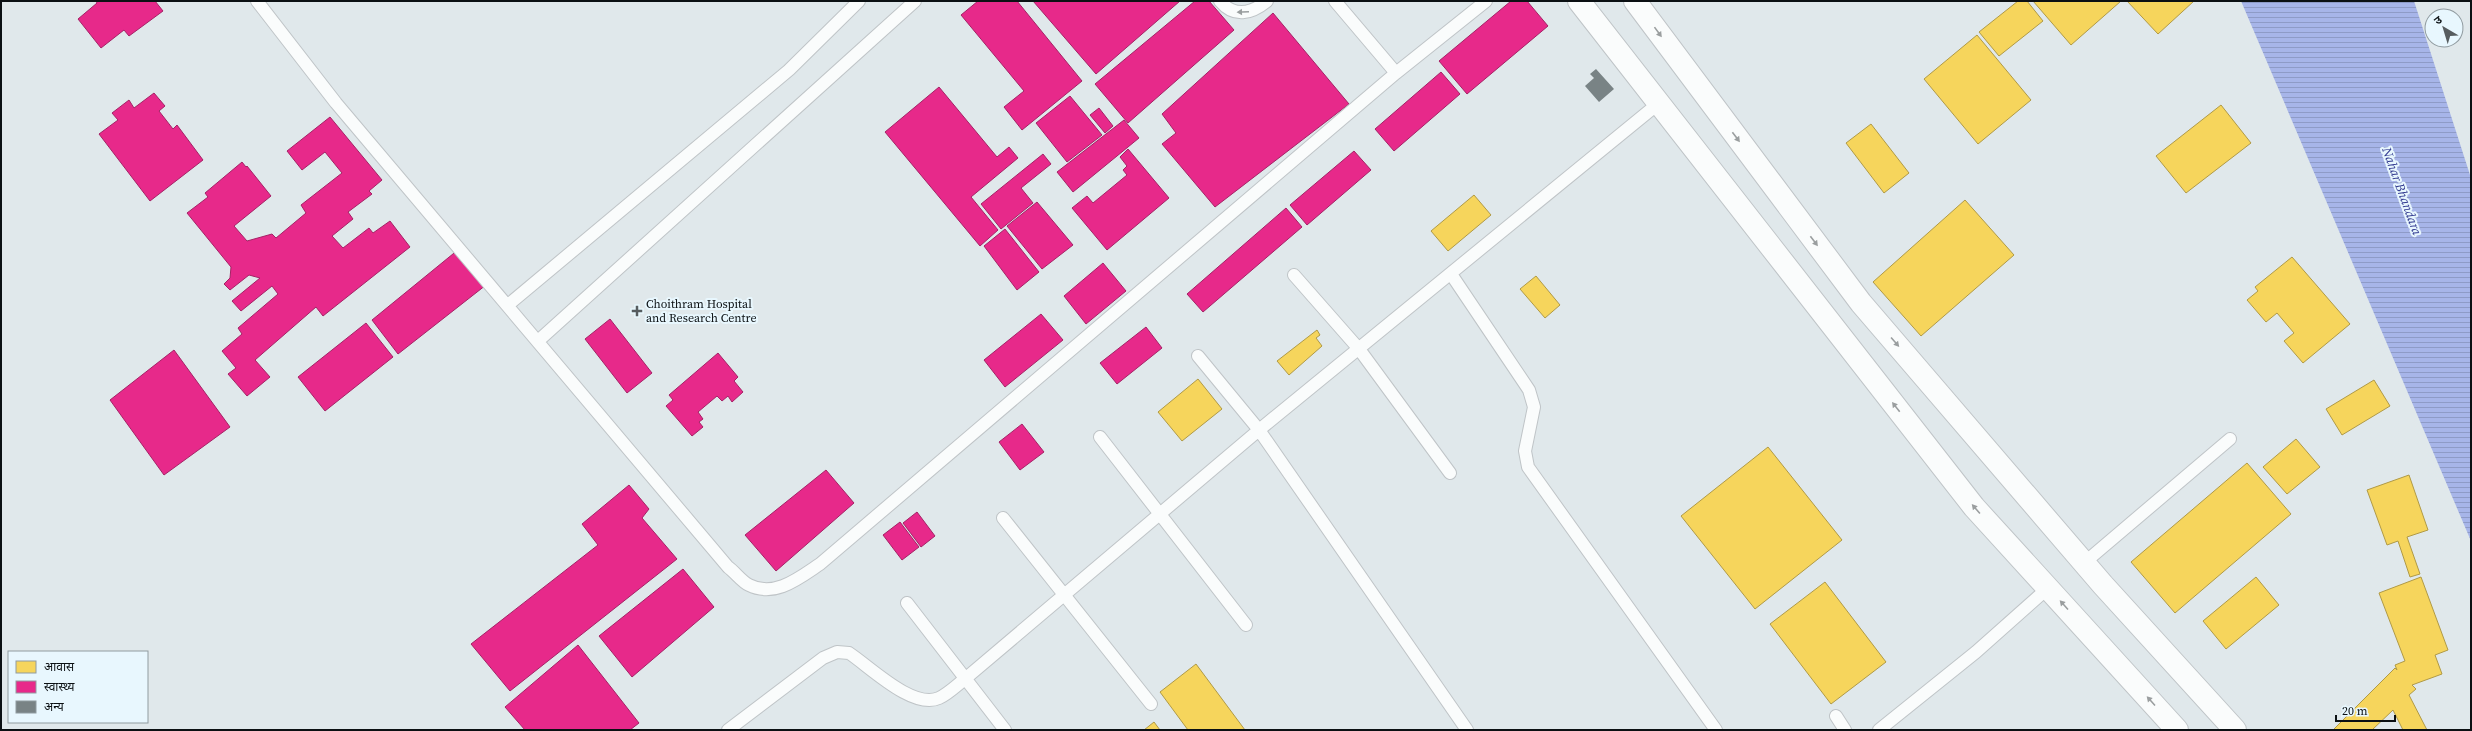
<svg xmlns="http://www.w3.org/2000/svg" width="2472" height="731" viewBox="0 0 2472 731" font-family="'Source Serif 4','Noto Sans Devanagari',serif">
	<defs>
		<pattern id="water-rules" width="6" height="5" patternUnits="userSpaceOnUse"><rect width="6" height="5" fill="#a7b5e9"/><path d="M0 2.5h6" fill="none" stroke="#8e9bc7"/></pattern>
	</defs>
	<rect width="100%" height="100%" fill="#e0e8eb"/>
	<path fill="url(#water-rules)" d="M2241 1H2414L2471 178V541Z"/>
	<path fill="#f6d55c" stroke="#b09a46" d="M2018 1H2027L2043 21 1999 56 1979 32Z
		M2033 1H2121L2071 45Z
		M2127 1H2194L2158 34Z
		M1977 35 2031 100 1978 144 1924 79Z
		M2221 105 2251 143 2186 193 2156 156Z
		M1871 124 1909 173 1884 193 1846 143Z
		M1474 195 1491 215 1448 251 1431 231Z
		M1965 200 2014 255 1921 336 1873 282Z
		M2292 257 2350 324 2303 363 2284 341 2294 333 2277 313 2266 322 2247 300 2258 291 2255 287Z
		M1536 276 1560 305 1545 318 1520 289Z
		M1317 330 1320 335 1316 338 1322 346 1289 375 1277 361Z
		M1198 379 1222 409 1182 441 1158 412Z
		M2374 380 2390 406 2342 435 2326 409Z
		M2296 439 2320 467 2287 494 2263 467Z
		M1768 447 1842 540 1755 609 1681 516Z
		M2247 463 2291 514 2175 613 2131 562Z
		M2409 475 2428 530 2407 537 2420 574 2410 577 2398 541 2387 545 2367 490Z
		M2256 577 2279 605 2226 649 2203 621Z
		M2421 577 2448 650 2435 655 2442 674 2412 685 2416 689 2409 695 2427 730H2403L2393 710 2372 730H2333L2395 668 2397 670 2395 665 2405 661 2379 593Z
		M1825 582 1886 662 1831 704 1770 624Z
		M1196 664 1245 730H1188L1160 692Z
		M1154 722 1160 730H1144Z"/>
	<path fill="#e7298a" stroke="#a52266" d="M96 1H155L163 11 129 36 124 30 101 48 78 19 97 3Z
		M978 1H1017L1082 81 1022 130 1004 107 1024 91 961 15Z
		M1033 1H1180L1096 74Z
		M1195 1H1209L1234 30 1128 123 1095 84Z
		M1511 1H1527L1548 26 1467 94 1439 61Z
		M1273 13 1349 104 1215 207 1162 144 1176 133 1162 114Z
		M1441 72 1460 94 1394 151 1375 129Z
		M939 87 997 157 1009 147 1018 158 971 197 998 230 980 246 885 132Z
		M154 93 165 106 159 111 173 129 177 125 203 160 150 201 99 134 118 120 112 113 129 100 134 108Z
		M1070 96 1102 135 1067 162 1036 123Z
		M1099 108 1113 126 1105 133 1090 115Z
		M330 117 382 180 369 191 372 194 348 212 353 219 332 236 343 248 369 228 373 233 390 221 410 247 323 316 316 307 255 360 270 377 247 396 228 374 236 368 222 351 242 334 238 328 278 294 272 286 241 311 232 301 260 278 249 275 230 290 224 284 230 278 231 267 187 213 208 197 205 193 242 162 246 167 247 166 271 196 234 226 247 241 272 234 276 238 306 213 301 205 342 173 325 152 302 170 287 151Z
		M1124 120 1139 138 1073 192 1057 172Z
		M1128 149 1169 198 1107 250 1072 208 1087 196 1093 203 1127 175 1123 170 1127 166 1120 157Z
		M1354 151 1371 170 1307 225 1290 205Z
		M1043 154 1051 164 1021 188 1033 203 1001 229 981 204Z
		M1037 202 1073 245 1042 269 1007 226Z
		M1286 208 1302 227 1203 312 1187 294Z
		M1005 229 1039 272 1017 290 984 246Z
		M459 249 486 285 398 354 372 320Z
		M1103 263 1126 291 1086 324 1064 296Z
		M1041 314 1063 340 1005 387 984 360Z
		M610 319 652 373 627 393 585 339Z
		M366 323 393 357 325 411 298 377Z
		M1146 327 1162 348 1117 384 1100 363Z
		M174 350 230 427 164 475 110 400Z
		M718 353 738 377 734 381 743 392 732 402 728 396 722 401 717 396 698 412 703 419 699 422 703 427 692 436 666 406 673 400 669 395Z
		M1022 424 1044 452 1020 470 999 442Z
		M826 470 854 503 776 571 745 535Z
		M629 485 649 509 642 518 677 559 510 691 471 644 598 545 582 524Z
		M917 512 935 536 921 547 903 523Z
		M900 522 919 547 902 560 883 535Z
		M683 569 714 607 632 677 599 636Z
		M578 645 639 723 630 730H525L505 707Z"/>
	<path fill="#798385" d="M1596 69 1614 89 1599 102 1585 86 1594 78 1590 74Z"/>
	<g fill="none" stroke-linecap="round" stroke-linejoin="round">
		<g stroke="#bfc4c7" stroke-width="14">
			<path id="service" d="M257 1 336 103 728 567C735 572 742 582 749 585 775 598 799 578 820 564L1396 73 1335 1
				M1220 1C1234 18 1251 14 1267 1
				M1396 73 1486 1
				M1451 274 1529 390 1534 407 1525 451 1528 467 1716 730
				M1294 275 1359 349 1450 473
				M508 305 789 70 859 1
				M538 341 915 1
				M1198 356 1259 430 1467 730
				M1100 437 1246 625
				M1003 518 1151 704
				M2084 563 2230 439
				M907 603 1005 730
				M1836 716 1845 730
				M728 730 823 658 837 652 849 653C869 666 913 710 939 698 948 694 957 685 966 678L1259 430 1659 103
				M1879 730 1976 652 2048 588"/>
		</g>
		<g stroke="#bfc4c7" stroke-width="24">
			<path id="secondary" d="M1579 1 1974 507 2177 730
				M1635 1 1861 303 2103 585 2235 730"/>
		</g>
		<use href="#service" stroke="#fafcfc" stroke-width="12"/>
		<use href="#secondary" stroke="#fafcfc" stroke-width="22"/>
	</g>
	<defs><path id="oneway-solid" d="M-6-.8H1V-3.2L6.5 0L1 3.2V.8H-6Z"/></defs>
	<g fill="#9a9e9f">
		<use href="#oneway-solid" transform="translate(1243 12) rotate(178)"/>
		<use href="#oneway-solid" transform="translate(1658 32) rotate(54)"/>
		<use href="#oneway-solid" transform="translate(1736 137) rotate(53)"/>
		<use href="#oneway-solid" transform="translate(1814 241) rotate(53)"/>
		<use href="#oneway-solid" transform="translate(1895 342) rotate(49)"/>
		<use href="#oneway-solid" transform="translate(1896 407) rotate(-128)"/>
		<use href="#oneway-solid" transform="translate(1976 509) rotate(-131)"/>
		<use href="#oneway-solid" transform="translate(2064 605) rotate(-132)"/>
		<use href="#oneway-solid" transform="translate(2151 701) rotate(-132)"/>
	</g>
	<path fill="#565c5f" stroke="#e8f7fe" stroke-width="1.5" d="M635 305h4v4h4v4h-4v4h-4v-4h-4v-4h4z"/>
	<g text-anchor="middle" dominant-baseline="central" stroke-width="4" stroke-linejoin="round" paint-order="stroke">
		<g font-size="12" fill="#0b1013" stroke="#e8f7fe" text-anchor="start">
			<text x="646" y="304">Choithram Hospital<tspan x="646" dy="14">and Research Centre</tspan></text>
		</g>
		<g font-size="13" font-style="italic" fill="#343d92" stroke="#e8f7fe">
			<text transform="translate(2402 191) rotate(70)">Nahar Bhandara</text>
		</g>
	</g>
	<rect width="2472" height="731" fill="none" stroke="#0b1013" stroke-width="4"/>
	<rect x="8" y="651" width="140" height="72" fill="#e8f7fe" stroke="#909ba0"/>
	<rect x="16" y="661" width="20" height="12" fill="#f6d55c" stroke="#909ba0"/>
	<text x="44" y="671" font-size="12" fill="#0b1013">आवास</text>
	<rect x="16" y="681" width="20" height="12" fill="#e7298a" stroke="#909ba0"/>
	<text x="44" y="691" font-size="12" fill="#0b1013">स्वास्थ्य</text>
	<rect x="16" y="701" width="20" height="12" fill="#798385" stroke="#909ba0"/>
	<text x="44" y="711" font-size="12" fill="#0b1013">अन्य</text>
	<g transform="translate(2444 28) rotate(322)"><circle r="19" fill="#e8f7fe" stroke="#909ba0"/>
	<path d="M0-3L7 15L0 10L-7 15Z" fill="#565c5f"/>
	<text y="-6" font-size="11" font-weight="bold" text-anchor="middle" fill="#0b1013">उ</text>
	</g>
	<path d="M2336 715v6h59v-6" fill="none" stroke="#0b1013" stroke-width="2"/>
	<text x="2342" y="715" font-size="12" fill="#0b1013" stroke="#e8f7fe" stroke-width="3" paint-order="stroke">20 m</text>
</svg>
